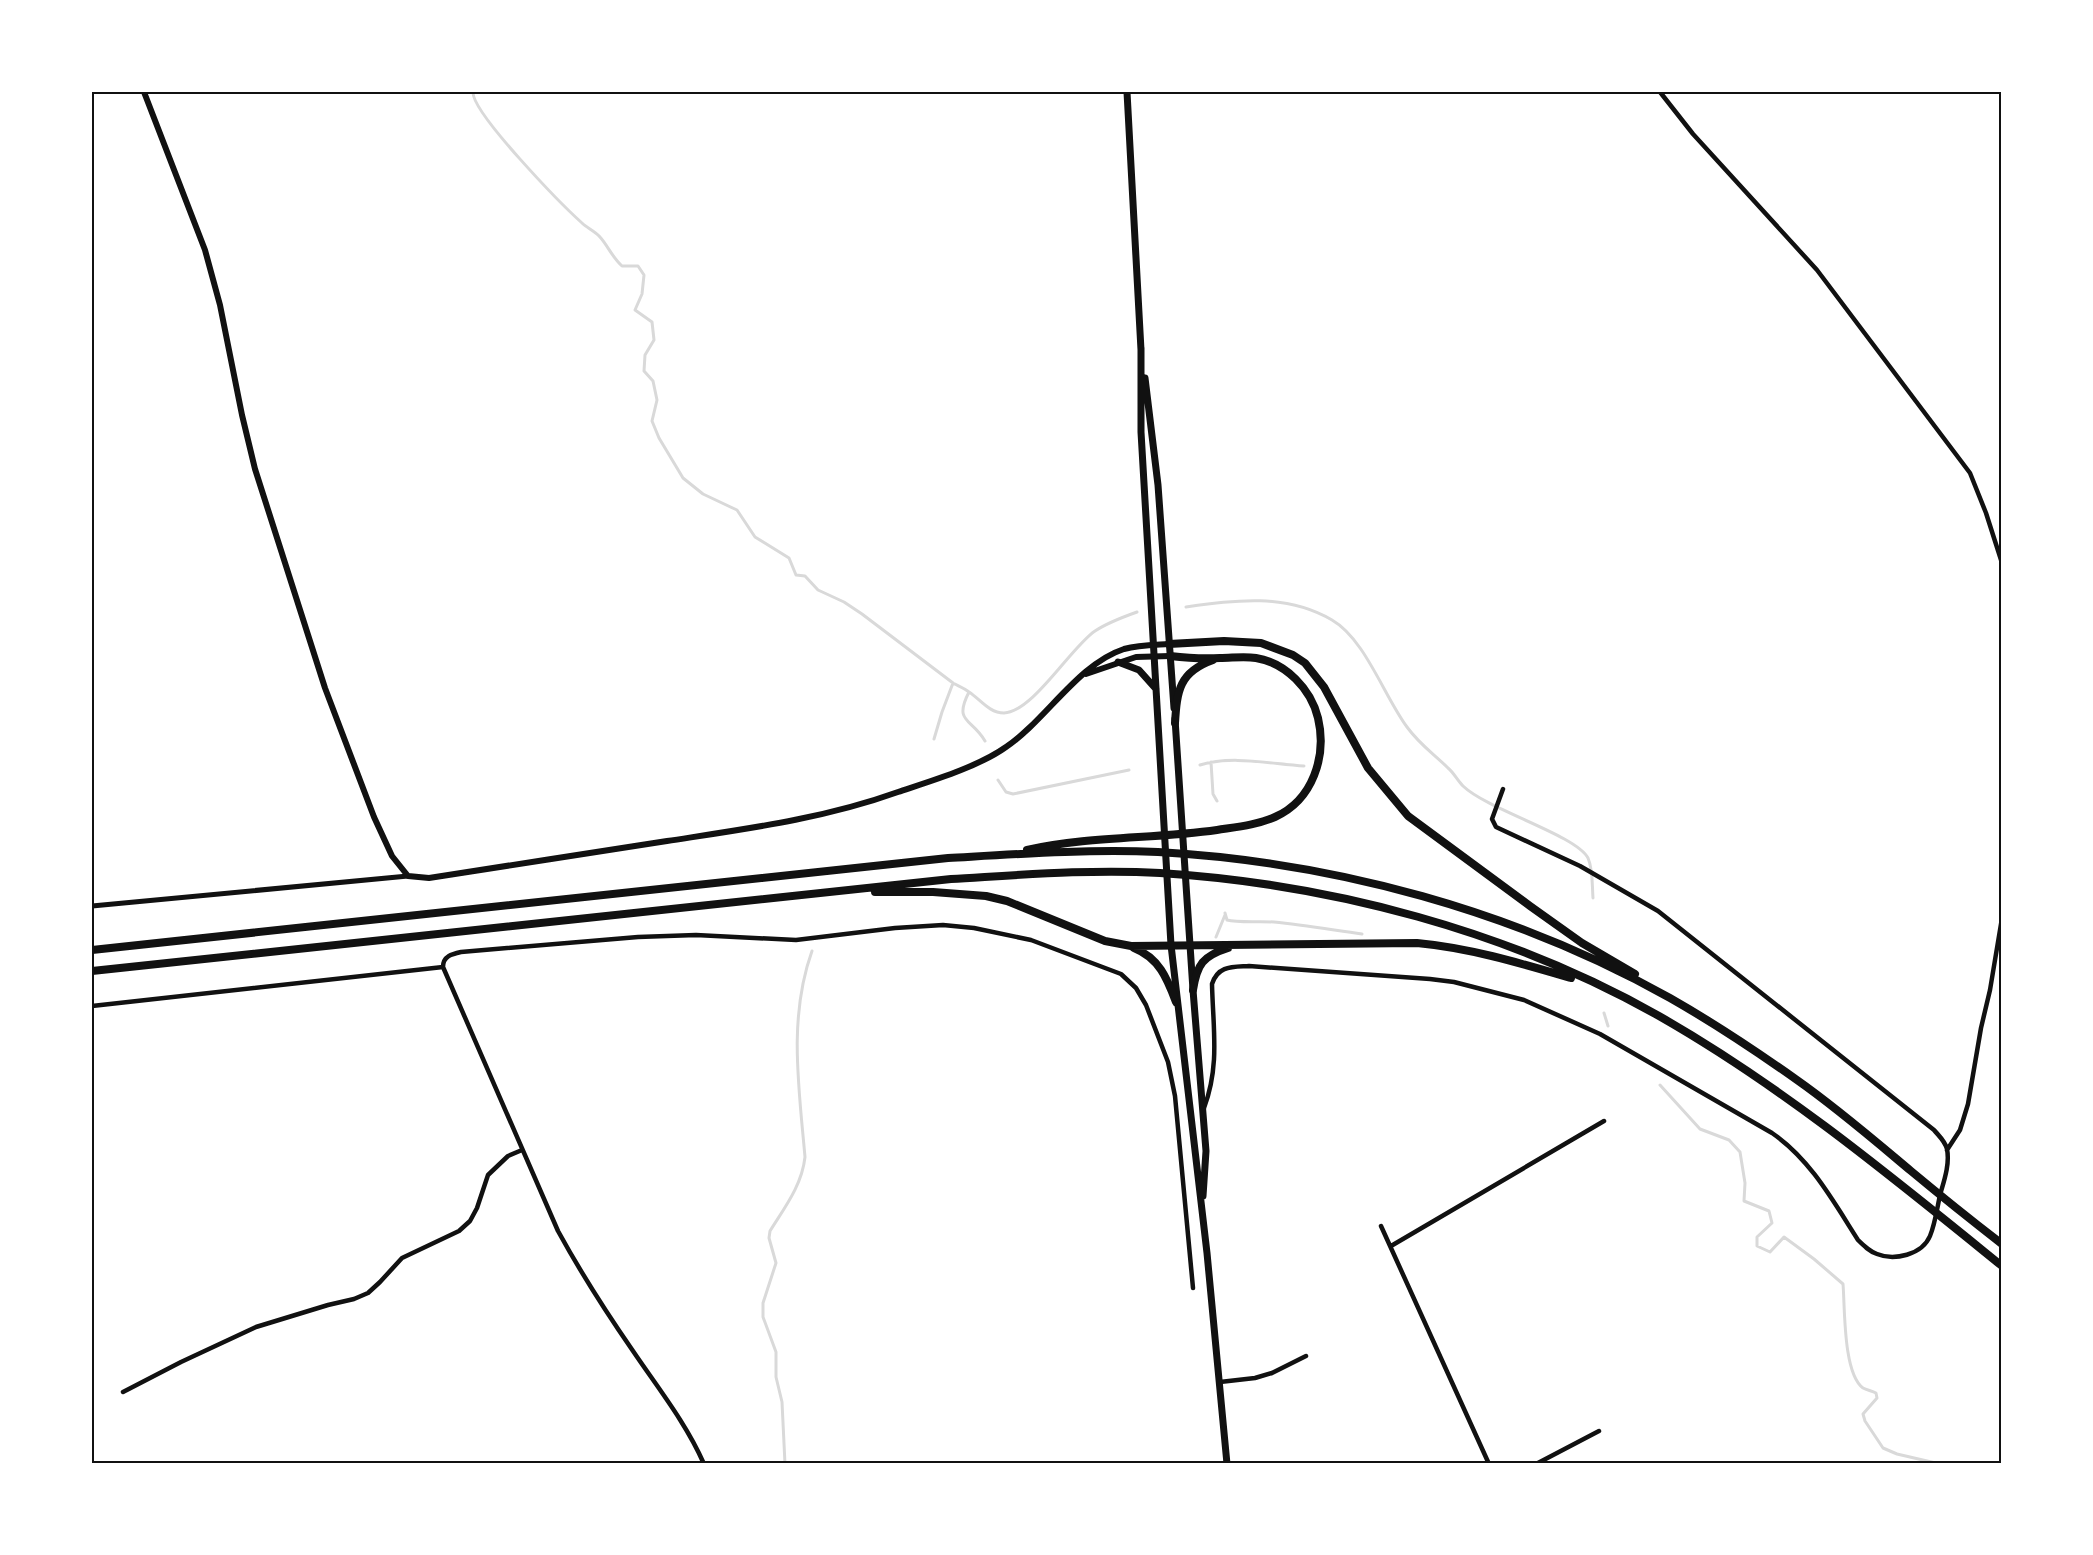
<svg xmlns="http://www.w3.org/2000/svg" width="2093" height="1555" viewBox="0 0 2093 1555" font-family="'Roboto Condensed',sans-serif">
	<rect width="100%" height="100%" fill="#fff"/>
	<g fill="none" stroke-linecap="round" stroke-linejoin="round">
		<path stroke="#d9d9d9" stroke-width="3" d="M473 92C472 113 562 205 582 223 587 228 595 231 600 237 608 246 612 257 622 266H638L644 275 642 294 635 310 652 322 654 340 645 355 644 371 653 381 657 400 652 421 659 438 683 478 703 494 737 510 755 537 789 558 796 575 805 576 818 590 844 602 862 614 953 683C958 686 964 688 969 692 980 699 989 713 1004 713 1033 712 1071 647 1095 631 1107 623 1123 617 1137 612
			M1186 607C1236 600 1286 593 1332 620 1365 639 1384 696 1407 727 1420 745 1433 753 1448 768 1454 773 1457 780 1463 786 1488 810 1576 835 1588 858 1593 869 1592 885 1593 898
			M969 692C953 723 972 718 985 741
			M934 739 942 712 953 683
			M1211 762 1213 794 1217 801
			M1200 765C1232 755 1271 764 1304 766
			M998 780 1006 792 1013 794 1129 770
			M1225 913 1227 920C1238 923 1260 921 1274 922 1303 925 1333 930 1362 934
			M1216 937 1225 915
			M1604 1013 1608 1026
			M1660 1085 1700 1129 1729 1140 1740 1152 1745 1183 1744 1201 1769 1211 1772 1223 1757 1237V1246L1770 1252 1784 1237 1814 1259 1843 1284C1845 1308 1843 1373 1863 1388 1867 1390 1872 1391 1876 1393L1877 1398 1863 1414 1865 1421 1883 1448 1897 1454 1940 1464
			M785 1464 782 1402 776 1377V1352L763 1317V1303L776 1263 769 1238 770 1231C785 1207 802 1185 805 1157 799 1088 788 1018 812 951"/>
		<path stroke="#111" stroke-width="4.5" d="M1660 92 1693 134 1817 270 1970 473 1986 513 2002 563
			M92 1006 443 967
			M1204 1108C1220 1066 1213 1028 1212 984 1218 965 1233 967 1249 966L1430 979 1454 982 1524 1000 1600 1034 1772 1133C1811 1160 1833 1201 1858 1240 1864 1246 1869 1251 1877 1254 1894 1261 1922 1255 1930 1236 1935 1224 1937 1209 1940 1195 1944 1181 1950 1164 1947 1149 1945 1141 1939 1136 1934 1130L1658 911 1580 866 1496 827 1492 819 1503 789
			M1947 1150 1960 1130 1968 1104 1981 1028 1990 990 2002 918
			M1381 1226 1489 1464
			M1391 1246 1604 1121
			M1220 1382 1255 1378 1272 1373 1306 1356
			M123 1392 181 1362 256 1327 328 1305 354 1299 368 1293 380 1282 402 1258 459 1231 470 1221 477 1208 488 1175 508 1156 522 1150
			M704 1464C686 1423 658 1388 633 1351 606 1312 581 1273 558 1231L443 967C443 956 452 954 461 952L638 937 696 935 796 940 895 928 943 925 974 928 1031 940 1121 974 1136 988 1146 1005 1168 1062 1175 1096 1193 1288
			M1536 1464 1599 1431"/>
		<path stroke="#111" stroke-width="5" d="M92 906 408 876"/>
		<path stroke="#111" stroke-width="6" d="M144 92 205 250 220 305 242 415 255 469 325 688 374 817 392 856 408 876 429 878C508 866 588 853 667 841 745 829 823 819 898 792 931 781 978 767 1006 747 1046 720 1078 664 1124 649 1139 645 1154 645 1169 644
			M1086 674 1136 657 1170 656"/>
		<path stroke="#111" stroke-width="7" d="M1127 92 1141 350
			M1141 348V432L1171 945 1207 1253 1227 1464
			M1145 378 1158 485 1174 708
			M1118 662 1139 670 1156 689
			M1175 719 1193 990 1206 1151 1203 1196"/>
		<path stroke="#111" stroke-width="8" d="M1169 644 1224 641 1261 643 1293 655 1305 663 1324 687 1368 768 1408 816 1530 906 1582 943 1635 974
			M1175 723C1177 691 1179 672 1213 660
			M1027 850C1089 836 1154 839 1217 830 1236 827 1257 825 1275 817 1313 800 1327 756 1318 718 1311 689 1286 663 1256 658 1244 656 1232 658 1220 658 1203 659 1187 658 1170 656
			M875 892H933L986 896 1007 901 1105 941 1131 946 1417 943C1470 948 1520 963 1571 978
			M1134 948C1159 958 1167 978 1176 1002
			M92 950 948 858C1018 854 1088 849 1158 852 1335 862 1515 911 1670 998 1714 1023 1756 1051 1797 1080 1837 1108 1874 1140 1911 1171 1941 1196 1971 1220 2002 1244
			M92 971 951 879C1020 875 1090 869 1160 873 1332 884 1509 931 1659 1016 1782 1086 1892 1177 2002 1266
			M1193 990C1197 964 1203 956 1228 948"/>
	</g>
	<rect width="2093" height="1555" fill="none" stroke="#ffffff" stroke-width="186"/>
	<rect x="93" y="93" width="1907" height="1369" fill="none" stroke="#111" stroke-width="2"/>
</svg>
